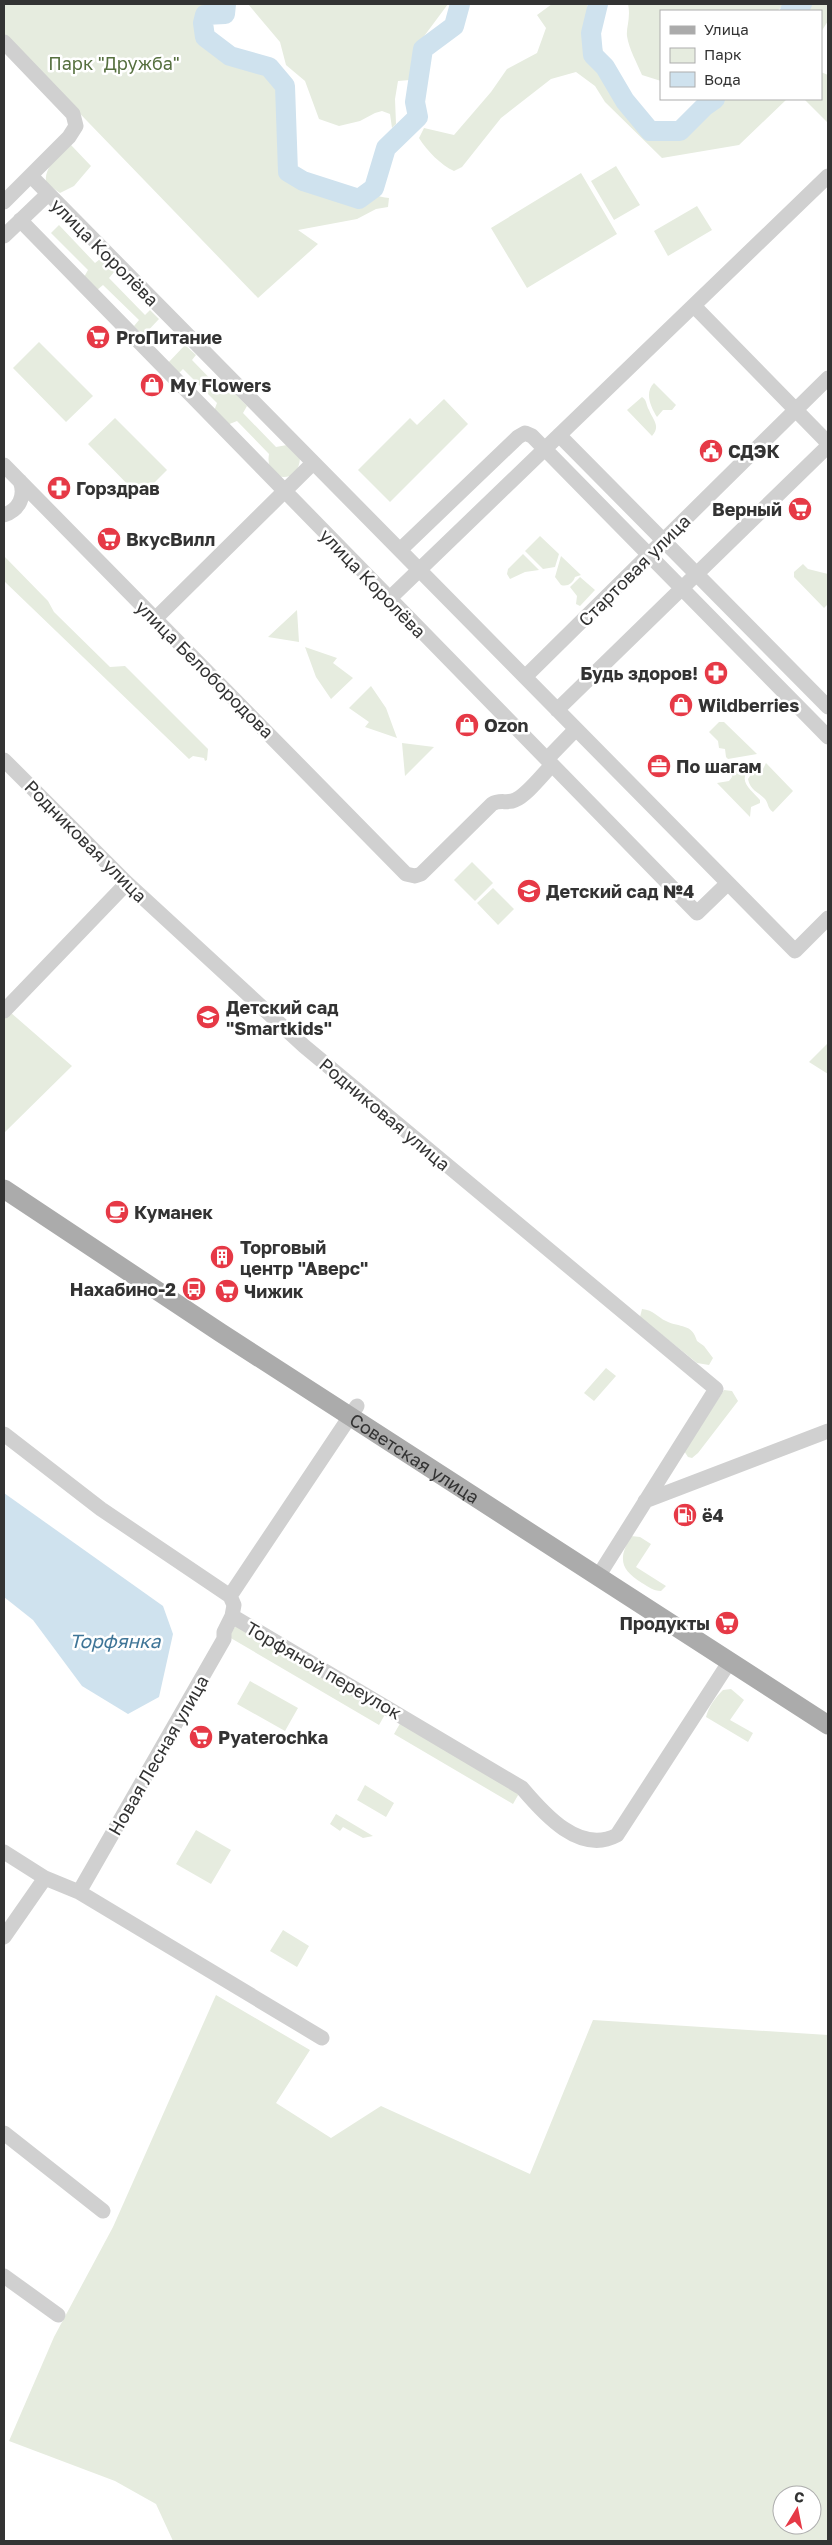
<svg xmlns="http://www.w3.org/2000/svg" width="832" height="2545" viewBox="0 0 832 2545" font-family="'Golos Text',sans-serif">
	<rect width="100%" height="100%" fill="#fff"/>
	<path fill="#e6ecdf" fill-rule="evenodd" d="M4 4H220L221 6C207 11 201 16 197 31L204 42 224 58 236 60 260 71 271 79 281 103 287 156 285 169C305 196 330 184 358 191 369 193 378 197 389 198L388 207 376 209 357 219 298 230 318 244 258 298 4 35Z
		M248 4H448L422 39 412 58 410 80 398 81 395 99 396 124 392 128 390 114 382 111 375 113 360 121 339 126 319 119 305 81 286 65 280 42Z
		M552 4H587L588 18 583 35 600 38C606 75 630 122 668 133 686 125 708 116 717 99H787L739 145 662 158 605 102 595 86 576 72 551 79 501 118 462 167 454 171C441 165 427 151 419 138L424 128 454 135 491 92 507 69 537 53 546 28 537 15Z
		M628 4H785L777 11H661V81L642 75C637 63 629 49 627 36 626 27 631 18 628 4Z
		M810 4H828V21L821 32V11H799Z
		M821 72 828 75V123L804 99H821Z
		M71 145 91 166 74 186 60 193 46 183C44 165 60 156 71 145Z
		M616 166 640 205 614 220 591 181Z
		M581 173 617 234 527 288 491 228Z
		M697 206 712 230 668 256 654 231Z
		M59 225 95 263 100 259 114 272 109 278 145 315 150 310 159 319 143 336 134 326 139 320 103 285 97 290 84 277 88 270 51 233Z
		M39 342 93 396 66 422 13 368Z
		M185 345 196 355 192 360 225 394 233 391 247 406 243 413 276 447 287 445 300 458C299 486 264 482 269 454L237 421 227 425 214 411 217 403 183 369 178 374 167 364Z
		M654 383 676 405 672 410H663L657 417C651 407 644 393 654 383Z
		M642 397C647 400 646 405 649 410 653 420 661 426 652 436L627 410Z
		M444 399 468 424 390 502 358 470 410 418 417 425Z
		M115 418 167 470 140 497 88 444Z
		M540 536 559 554 555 567 543 569 525 551Z
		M523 554 539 570 525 572 510 579 507 574 508 569Z
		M4 556 48 601 54 612 110 667 125 666 208 749 207 760 205 761 204 758 193 756 189 759 4 581Z
		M561 556 581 575 575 577C573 583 568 587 561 585L555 577Z
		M803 564 808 569 828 574V604L824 608 794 577V572Z
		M580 577 595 590 580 606 576 604 577 596 570 587Z
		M297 610 299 642 268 637Z
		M305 647 337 658 333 663 353 678 331 699 316 677Z
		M371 686 386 708 397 738 365 727 369 722 349 708Z
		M719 722H724L757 754 728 759 726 757 725 749 719 748 718 741 709 732Z
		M402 743 434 747 405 776Z
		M766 763 793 791 773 812C767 808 769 803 764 798 758 792 750 790 748 779L754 770 757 772 762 771Z
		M746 764H751L752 768C735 780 752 790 760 800V803L751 807 750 817 717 783 729 781 732 777 731 770Z
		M472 862 493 883 475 901 454 880Z
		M493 888 514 909 498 925 477 903Z
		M10 1012 72 1066 4 1133V1019Z
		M828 1043V1074L809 1062Z
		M642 1309C654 1310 657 1317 666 1321 680 1328 692 1323 697 1341L704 1346 713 1358 709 1365 697 1363 640 1317Z
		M606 1368 616 1376 594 1401 584 1393Z
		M724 1390 732 1391 738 1401 698 1453 692 1458 688 1457 684 1451Z
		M631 1536 640 1537 651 1544 636 1567 666 1586 661 1591C653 1591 649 1587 642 1583 620 1569 618 1559 631 1536Z
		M237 1623 387 1711 379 1725 229 1637Z
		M250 1681 298 1708 285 1731 237 1704Z
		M731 1689 744 1700 730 1720 753 1733 748 1742 706 1717C709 1706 715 1698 723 1690Z
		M402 1720 521 1790 513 1804 394 1734Z
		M365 1785 394 1803 386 1817 357 1800Z
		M336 1814 373 1836 363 1838 343 1827 340 1831 330 1824Z
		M196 1830 231 1850 211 1884 176 1864Z
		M283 1930 309 1946 297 1967 270 1951Z
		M216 1995 310 2050 276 2103 331 2138 381 2106 530 2174 593 2020 828 2035V2541H173L156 2504 115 2481 9 2441 54 2337 113 2227ZM782 2495H812V2525H782Z"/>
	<path fill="#cfe2ee" d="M4 1493 163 1606 173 1634 159 1697 128 1714 82 1686 33 1620 4 1597Z"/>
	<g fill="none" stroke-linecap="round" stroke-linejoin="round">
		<path stroke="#cfe2ee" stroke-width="20" d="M226 4 225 14 205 15 203 23 205 37 230 56 269 67 285 86 288 172 303 181 359 199 374 188 386 148 418 117 415 102 423 49 454 26 460 4
			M598 4 591 33 593 55 605 67 625 101 650 131H680L705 106 715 99
			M790 11 802 4"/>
		<path stroke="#d0d0d0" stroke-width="15" d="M4 42 73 114 76 126 69 137 4 202
			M31 176 795 951 828 918
			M20 220 697 913 728 883
			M4 236 48 194
			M694 306 828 443
			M559 435 828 707
			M4 465 406 874 415 876 421 874 492 804C500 799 507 804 515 800 526 796 543 774 552 765
			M4 515C19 510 26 496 20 481
			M400 550 518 437 525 433 532 436 828 737
			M389 599 828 176
			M155 619 313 463
			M525 677 828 378
			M557 710 828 446
			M547 759 576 729
			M4 760 127 883 304 1046 716 1389 599 1575
			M4 1011 127 883
			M4 1434 101 1509 230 1596 234 1605 232 1616 522 1788C544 1814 580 1855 617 1835L730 1661
			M645 1501 828 1431
			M230 1596 357 1406
			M4 1852 45 1878 79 1892 322 2038
			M79 1892 224 1639V1632L232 1616
			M4 1937 45 1878
			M4 2133 103 2211
			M4 2276 58 2315"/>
		<path stroke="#ababab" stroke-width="19" id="s1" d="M4 1189 221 1333 828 1725"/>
	</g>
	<defs>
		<g id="supermarket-disc" transform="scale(1.25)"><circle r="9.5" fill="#e63946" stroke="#fff"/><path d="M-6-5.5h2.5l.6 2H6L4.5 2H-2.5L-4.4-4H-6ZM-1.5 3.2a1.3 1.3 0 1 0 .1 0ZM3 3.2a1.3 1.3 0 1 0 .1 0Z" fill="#fff"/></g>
		<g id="shop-disc" transform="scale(1.25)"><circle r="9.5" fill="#e63946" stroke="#fff"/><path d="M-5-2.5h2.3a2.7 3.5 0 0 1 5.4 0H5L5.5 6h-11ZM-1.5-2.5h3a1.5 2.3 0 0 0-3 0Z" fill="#fff"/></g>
		<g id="civic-disc" transform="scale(1.25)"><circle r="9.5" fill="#e63946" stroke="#fff"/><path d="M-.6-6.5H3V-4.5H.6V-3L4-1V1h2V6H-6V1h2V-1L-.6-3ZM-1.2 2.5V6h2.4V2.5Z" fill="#fff"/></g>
		<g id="pharmacy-disc" transform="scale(1.25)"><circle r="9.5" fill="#e63946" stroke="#fff"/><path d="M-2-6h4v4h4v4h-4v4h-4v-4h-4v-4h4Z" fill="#fff"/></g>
		<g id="office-disc" transform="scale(1.25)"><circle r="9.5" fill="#e63946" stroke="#fff"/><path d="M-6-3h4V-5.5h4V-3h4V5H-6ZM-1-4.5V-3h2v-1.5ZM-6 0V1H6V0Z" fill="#fff"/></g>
		<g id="school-disc" transform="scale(1.25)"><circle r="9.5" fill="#e63946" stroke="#fff"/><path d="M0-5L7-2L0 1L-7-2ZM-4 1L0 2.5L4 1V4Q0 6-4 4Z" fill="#fff"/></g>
		<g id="cafe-disc" transform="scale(1.25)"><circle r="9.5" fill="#e63946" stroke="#fff"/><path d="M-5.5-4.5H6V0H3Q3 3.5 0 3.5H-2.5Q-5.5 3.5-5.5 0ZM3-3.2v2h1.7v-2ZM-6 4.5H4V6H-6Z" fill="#fff"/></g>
		<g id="building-disc" transform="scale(1.25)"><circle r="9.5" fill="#e63946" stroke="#fff"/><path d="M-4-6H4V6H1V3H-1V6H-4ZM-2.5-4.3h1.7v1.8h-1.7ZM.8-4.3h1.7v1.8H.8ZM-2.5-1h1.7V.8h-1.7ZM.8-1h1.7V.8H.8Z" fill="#fff"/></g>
		<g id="bus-disc" transform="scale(1.25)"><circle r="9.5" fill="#e63946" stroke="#fff"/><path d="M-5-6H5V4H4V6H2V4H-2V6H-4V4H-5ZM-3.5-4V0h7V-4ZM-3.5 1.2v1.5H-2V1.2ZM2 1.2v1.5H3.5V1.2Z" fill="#fff"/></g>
		<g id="fuel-disc" transform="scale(1.25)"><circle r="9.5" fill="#e63946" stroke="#fff"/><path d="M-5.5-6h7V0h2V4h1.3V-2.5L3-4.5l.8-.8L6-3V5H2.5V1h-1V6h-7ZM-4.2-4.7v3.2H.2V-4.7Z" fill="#fff"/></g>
	</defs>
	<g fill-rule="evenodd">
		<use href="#supermarket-disc" x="98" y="337"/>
		<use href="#shop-disc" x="152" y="385"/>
		<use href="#civic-disc" x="711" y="451"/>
		<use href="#pharmacy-disc" x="59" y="488"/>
		<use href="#supermarket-disc" x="800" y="509"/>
		<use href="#supermarket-disc" x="109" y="539"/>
		<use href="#pharmacy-disc" x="716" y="673"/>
		<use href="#shop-disc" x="681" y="705"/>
		<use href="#shop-disc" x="467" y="725"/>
		<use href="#office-disc" x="659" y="766"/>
		<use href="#school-disc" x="529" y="891"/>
		<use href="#school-disc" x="208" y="1017"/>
		<use href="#cafe-disc" x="117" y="1212"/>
		<use href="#building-disc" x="222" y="1257"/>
		<use href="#bus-disc" x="194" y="1289"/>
		<use href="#supermarket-disc" x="227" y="1291"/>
		<use href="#fuel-disc" x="685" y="1515"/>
		<use href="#supermarket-disc" x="727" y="1623"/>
		<use href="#supermarket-disc" x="201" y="1737"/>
	</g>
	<g text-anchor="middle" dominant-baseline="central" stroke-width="5" stroke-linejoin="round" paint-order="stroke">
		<g font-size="18" fill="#56703f" stroke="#fff">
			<text x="114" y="63">Парк "Дружба"</text>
		</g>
		<g font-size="18" fill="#333" stroke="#fff">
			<text transform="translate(105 252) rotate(45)">улица Королёва</text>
			<text transform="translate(634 570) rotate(-45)">Стартовая улица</text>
			<text transform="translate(373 583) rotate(46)">улица Королёва</text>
			<text transform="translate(205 669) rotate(45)">улица Белобородова</text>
			<text transform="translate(86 841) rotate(45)">Родниковая улица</text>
			<text transform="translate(385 1114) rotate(40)">Родниковая улица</text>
			<text stroke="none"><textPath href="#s1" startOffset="491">Советская улица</textPath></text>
			<text transform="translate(324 1670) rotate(30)">Торфяной переулок</text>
			<text transform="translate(158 1755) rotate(-60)">Новая Лесная улица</text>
		</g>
		<g font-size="18" font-weight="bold" fill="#333" stroke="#fff" text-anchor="start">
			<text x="116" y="337">ProПитание</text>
			<text x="170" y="385">My Flowers</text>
			<text x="728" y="451">СДЭК</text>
			<text x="76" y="488">Горздрав</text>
			<text x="782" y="509" text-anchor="end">Верный</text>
			<text x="126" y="539">ВкусВилл</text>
			<text x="698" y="673" text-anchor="end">Будь здоров!</text>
			<text x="698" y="705">Wildberries</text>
			<text x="484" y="725">Ozon</text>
			<text x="676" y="766">По шагам</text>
			<text x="546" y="891">Детский сад №4</text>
			<text x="226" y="1007">Детский сад<tspan x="226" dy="21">"Smartkids"</tspan></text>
			<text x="134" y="1212">Куманек</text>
			<text x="240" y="1247">Торговый<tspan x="240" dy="21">центр "Аверс"</tspan></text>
			<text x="176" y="1289" text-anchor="end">Нахабино-2</text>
			<text x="244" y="1291">Чижик</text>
			<text x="702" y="1515">ё4</text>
			<text x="710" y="1623" text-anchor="end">Продукты</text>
			<text x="218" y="1737">Pyaterochka</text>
		</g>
		<g font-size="19" font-style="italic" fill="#3f7597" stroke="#fff">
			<text x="115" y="1640">Торфянка</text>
		</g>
	</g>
	<rect width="832" height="2545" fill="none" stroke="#333333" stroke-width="10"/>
	<rect x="660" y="10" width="162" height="90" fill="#ffffff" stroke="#adadad"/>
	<rect x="670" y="26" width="25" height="8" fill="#ababab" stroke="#adadad"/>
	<text x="704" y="35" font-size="15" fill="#333333">Улица</text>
	<rect x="670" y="48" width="25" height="15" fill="#e6ecdf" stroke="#adadad"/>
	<text x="704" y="60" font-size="15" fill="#333333">Парк</text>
	<rect x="670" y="72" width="25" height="15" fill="#cfe2ee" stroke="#adadad"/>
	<text x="704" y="85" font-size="15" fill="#333333">Вода</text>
	<g transform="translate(797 2510) rotate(10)"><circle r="24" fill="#ffffff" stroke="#adadad"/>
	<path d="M0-4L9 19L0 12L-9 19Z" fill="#e63946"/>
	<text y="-8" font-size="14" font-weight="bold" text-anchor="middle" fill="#333333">С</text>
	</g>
</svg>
